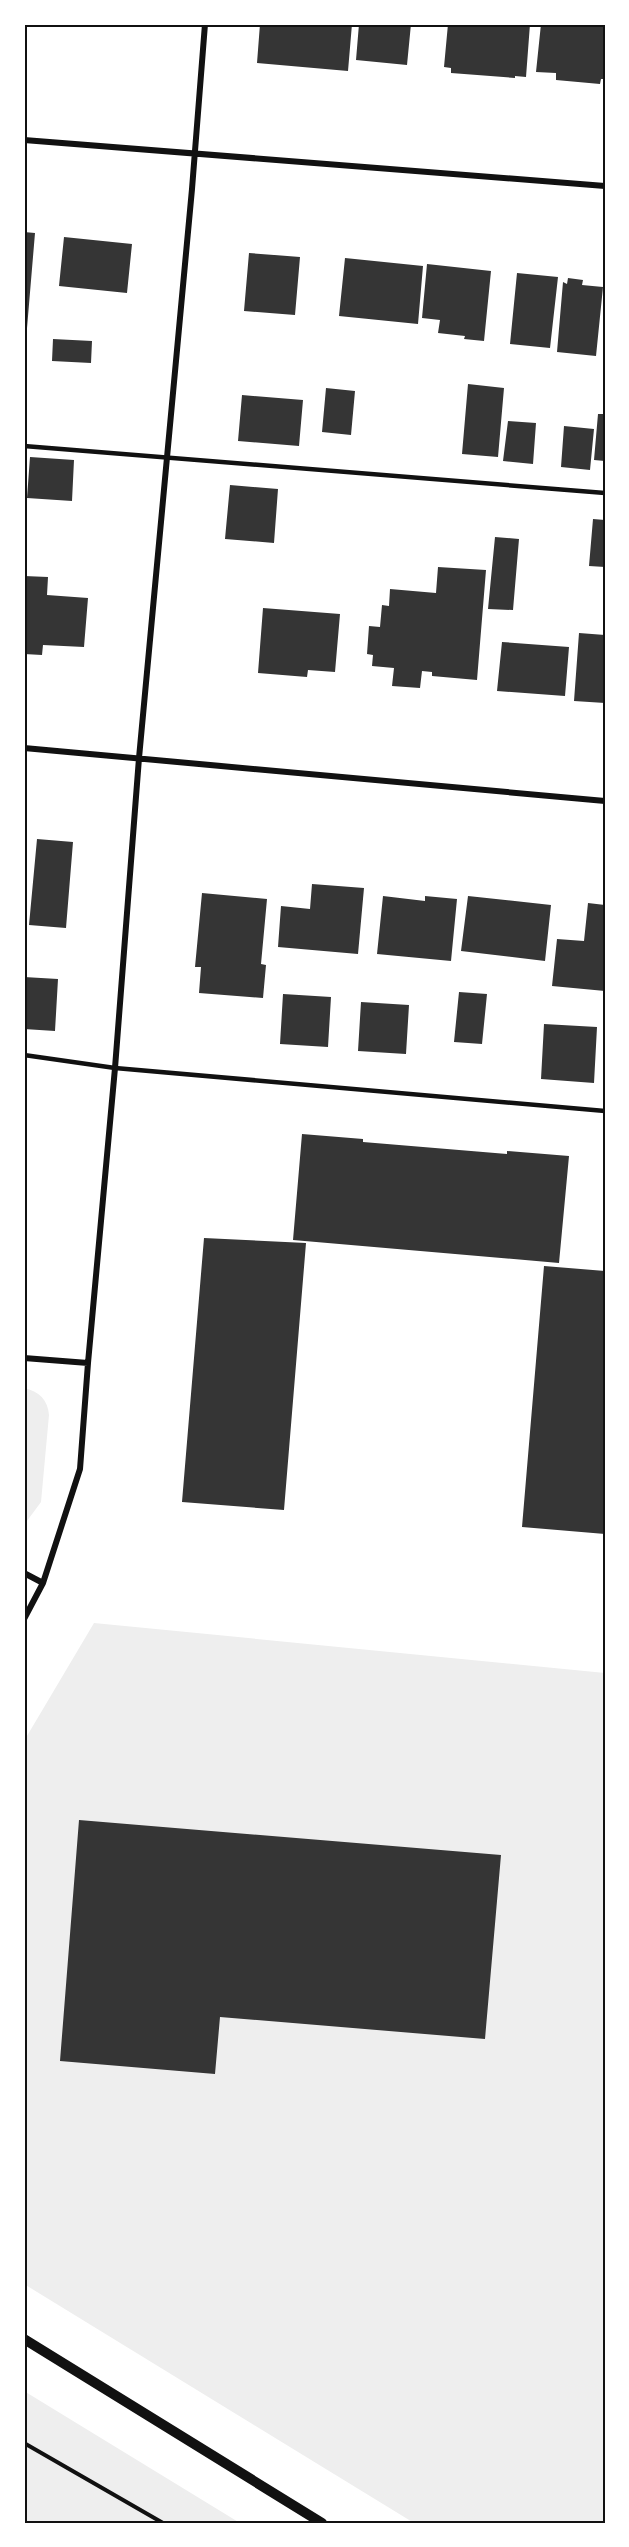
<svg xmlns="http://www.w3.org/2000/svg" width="629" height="2547" viewBox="0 0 629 2547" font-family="'Exo 2',sans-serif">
	<rect width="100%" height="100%" fill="#fff"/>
	<path fill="#eee" d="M24 1388C39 1391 48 1400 49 1415L41 1502 24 1525Z
		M94 1623 605 1673V2523H414L24 2284V1741Z
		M24 2391 240 2523H24Z"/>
	<path fill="#353535" d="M260 24H352L348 71 257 63Z
		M359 24H411L407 65 356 60Z
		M448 24H530L526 77 515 76V78L451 73V68L444 67Z
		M541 24H605V79H601L600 84 556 80V73L536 72Z
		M24 232 35 233 26 340H24Z
		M64 237 132 244 127 293 59 286Z
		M249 253 300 257 295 315 244 311Z
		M345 258 423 266 418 324 339 316Z
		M427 264 491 271 484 341 464 339 465 336 438 333 440 320 422 318Z
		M517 273 558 277 550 348 510 344Z
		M568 278 583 280 582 285 603 287 596 356 557 352 563 282 567 284Z
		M53 339 92 341 91 363 52 361Z
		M468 384 504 388 498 457 462 454Z
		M326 388 355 391 351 435 322 432Z
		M242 395 303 400 299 446 238 441Z
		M598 414H605V461L594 460Z
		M508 421 536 423 533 464 503 461Z
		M564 426 594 429 590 470 561 467Z
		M30 457 74 460 72 501 27 498Z
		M230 485 278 489 274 543 225 539Z
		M593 519 605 520V567L589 566Z
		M495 537 519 539 513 610 488 609Z
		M438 567 486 570 477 680 432 676V672L422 671 420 688 392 686 394 668 372 666 373 655 367 654 369 626 380 627 382 605 389 606 390 589 436 593Z
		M24 576 48 577 47 595 88 598 84 647 43 645 42 655 24 654Z
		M263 608 340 614 335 672 308 670 307 677 258 673Z
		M579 633 605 635V703L574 701Z
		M502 642 569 647 565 696 497 691Z
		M37 839 73 842 66 928 29 925Z
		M312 884 364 888 358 954 278 947 281 906 310 909Z
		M202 893 267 899 261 964 266 965 263 998 199 993 201 967H195Z
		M383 896 425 901V896L457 899 451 961 377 954Z
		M468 896 551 905 545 961 461 951Z
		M588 903 605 905V991L552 986 557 939 584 941Z
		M24 977 58 979 55 1031 24 1029Z
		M459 992 487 994 482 1044 454 1042Z
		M283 994 331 997 328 1047 280 1044Z
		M361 1002 409 1005 406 1054 358 1051Z
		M544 1024 597 1027 594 1083 541 1079Z
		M302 1134 363 1139V1142L507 1154V1151L569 1156 559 1263 293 1240Z
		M204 1238 306 1243 284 1510 182 1502Z
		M544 1266 605 1271V1534L522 1527Z
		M79 1820 501 1855 485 2039 220 2017 215 2074 60 2061Z"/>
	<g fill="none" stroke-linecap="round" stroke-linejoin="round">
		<path stroke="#111" stroke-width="4" d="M24 2443 163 2523"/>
		<path stroke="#111" stroke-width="4.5" d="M24 446 605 493
			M24 1055 115 1068 605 1111"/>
		<path stroke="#111" stroke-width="6" d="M24 140 605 186
			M24 748 605 801
			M24 1358 88 1363
			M24 1573 43 1583
			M24 1619 43 1583 80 1469 88 1363 115 1068 139 758 192 189 205 24"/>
		<path stroke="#111" stroke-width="10" d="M24 2339 322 2523"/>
	</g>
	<rect width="629" height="2547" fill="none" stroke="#ffffff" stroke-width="51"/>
	<rect x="26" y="26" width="578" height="2496" fill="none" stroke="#111" stroke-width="2"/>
</svg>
